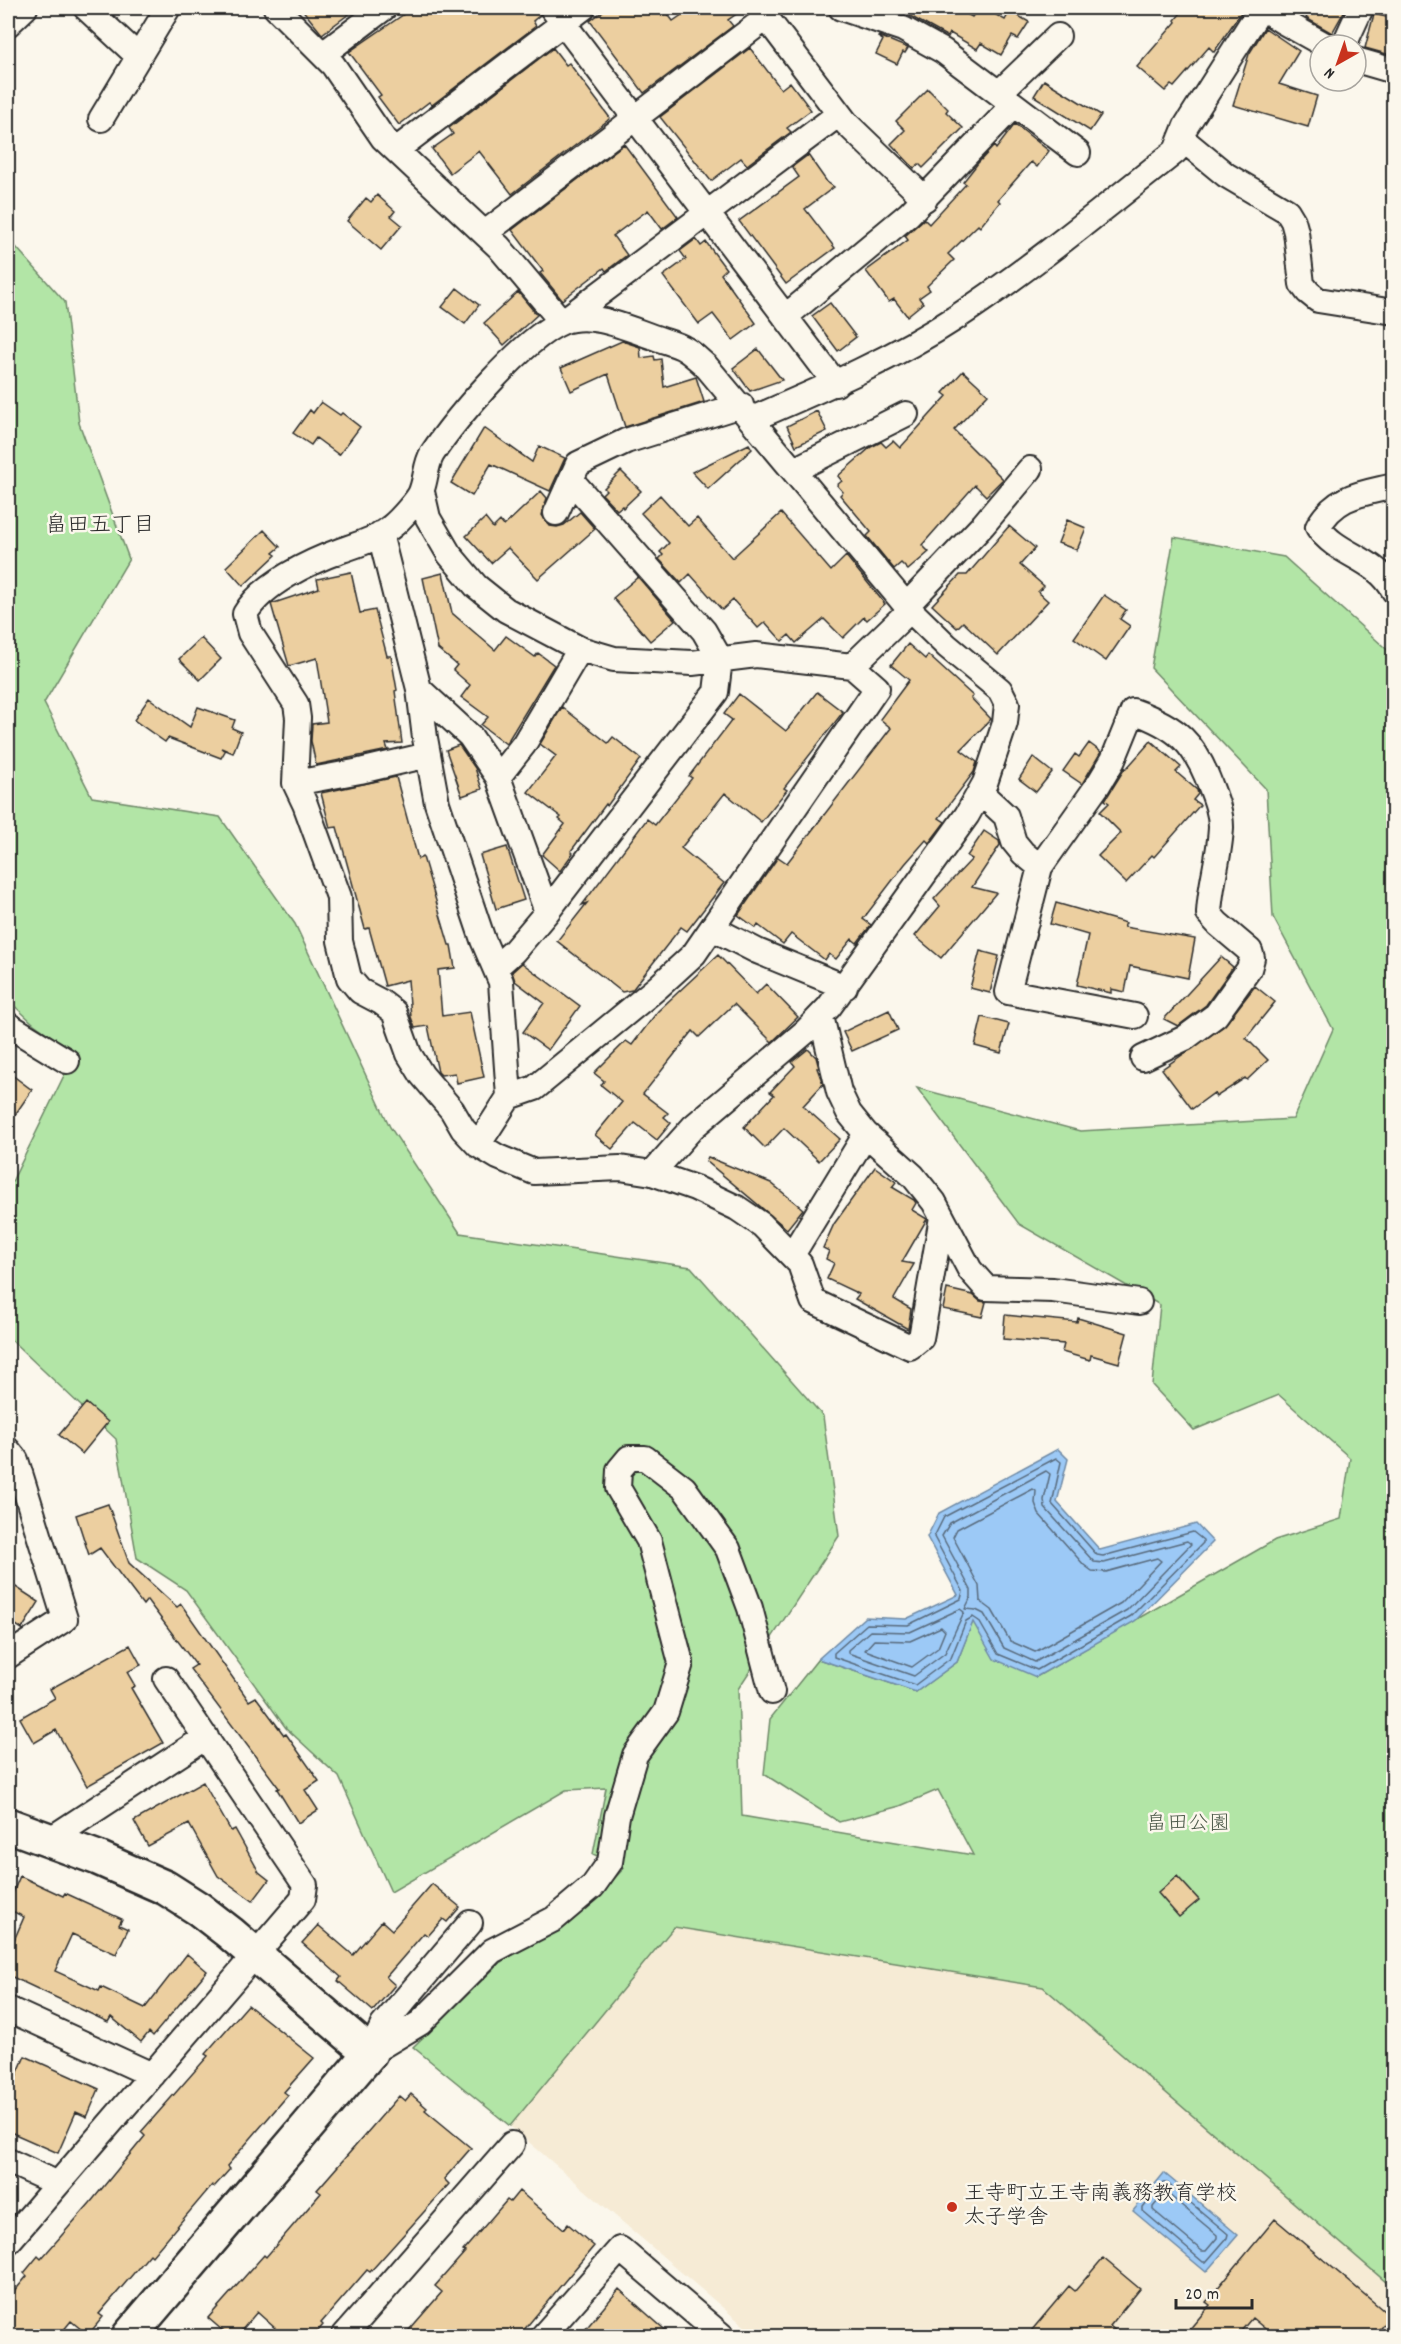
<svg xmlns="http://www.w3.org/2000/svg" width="1401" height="2344" viewBox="0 0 1401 2344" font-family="Dekko,'Klee One',sans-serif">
	<rect width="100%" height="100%" fill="#fbf7ec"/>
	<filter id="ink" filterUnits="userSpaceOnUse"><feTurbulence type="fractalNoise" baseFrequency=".0167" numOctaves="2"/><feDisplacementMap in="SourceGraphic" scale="12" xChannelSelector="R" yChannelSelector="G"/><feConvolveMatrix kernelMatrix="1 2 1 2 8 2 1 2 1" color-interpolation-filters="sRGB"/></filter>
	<g filter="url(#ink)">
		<path fill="#f6ebd5" d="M674 1927 1043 1987 1393 2288V2336H756L510 2126Z"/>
		<path fill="#b2e5a6" stroke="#6e8868" stroke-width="1.5" d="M8 238 65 302 79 423 129 559 44 703 92 797 220 817 295 924 390 1127 460 1233 691 1267 823 1416 839 1536 738 1689 742 1816 973 1855 938 1790 900 1806 839 1822 764 1774 770 1719 818 1659 916 1692 957 1662 973 1621 1036 1677 1275 1540 1341 1519 1350 1458 1279 1395 1194 1430 1152 1385 1160 1305 1019 1224 917 1088 1080 1131 1293 1119 1333 1029 1273 917 1266 789 1151 668 1174 537 1284 557 1393 655 1394 771 1389 794 1394 800 1393 2288 1043 1987 674 1927 510 2126 413 2047 502 1961 547 1935 601 1893 624 1868 593 1854 606 1788 566 1790 391 1892 339 1777 286 1728 186 1590 137 1558 116 1439 8 1337V1190L75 1053 34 1024 8 1000Z"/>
		<path fill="#9cc9f6" stroke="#6f8aa5" stroke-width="1.5" d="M1058 1449 1068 1459 1057 1502 1100 1550 1196 1524 1213 1542 1135 1621 1036 1677 994 1659 973 1622 957 1662 916 1692 818 1659 865 1617 906 1619 958 1595 927 1537 939 1513Z
			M1164 2173 1238 2235 1206 2272 1133 2211Z"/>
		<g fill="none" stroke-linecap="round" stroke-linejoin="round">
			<path stroke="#586a7c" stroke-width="1.5" d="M1056 1458 1061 1462 1052 1504 1097 1555 1103 1556 1193 1532 1203 1540V1543L1131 1616 1037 1670 998 1654 979 1621 973 1617 966 1621 951 1658 915 1685 834 1657V1653L867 1624 908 1625 961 1599 963 1591 934 1537 944 1517Z
				M1046 1471 1050 1474 1044 1500 1045 1508 1094 1562 1104 1563 1187 1541 1191 1544 1127 1610 1035 1662 1004 1648 984 1614 976 1610 965 1609 971 1597V1590L942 1536 950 1523Z
				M1033 1489 1036 1491 1035 1503 1039 1514 1084 1565 1092 1571 1106 1572 1157 1558 1161 1561 1121 1603 1035 1652 1010 1641 992 1610 980 1601 979 1586 953 1537 957 1529Z
				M960 1609 964 1612 945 1653 914 1676 848 1653V1650L870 1631 910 1632Z
				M941 1627 945 1631 938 1648 912 1667 865 1650 874 1640 910 1641Z
				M1163 2183H1167L1228 2234 1227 2238 1206 2262H1203L1143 2211V2208Z
				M1164 2194H1168L1217 2235V2238L1206 2251H1202L1153 2210V2207Z"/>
		</g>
		<path fill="#eccfa0" stroke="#2b2b2b" stroke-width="1.5" d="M301 8H357L322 34Z
			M413 8H538L540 15 533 21 536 26 432 105 429 102 399 125 378 97 381 95 349 52Z
			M607 8H663L673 21 692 8H745L728 20 733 26 644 93 590 21Z
			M893 8H956L972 17 978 8H984L1005 20 1010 11 1029 22 1018 39 1012 36 1001 55 981 43 977 49 950 33 948 37 910 16 894 11 895 9Z
			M1185 8H1244L1214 52 1209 47 1174 87 1171 85 1165 91 1137 67 1176 22 1175 20Z
			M1312 8H1346L1332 33 1306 18Z
			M1374 14 1394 19V56L1365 48Z
			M1265 28 1299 51 1279 84 1317 96 1308 127 1233 105 1249 54Z
			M879 36 908 48 905 53 903 52 897 64 876 54 883 40 878 37Z
			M553 48 566 65 569 63 610 118 607 121 512 194 479 151 450 173 432 149 453 134 449 128Z
			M750 48 781 89 790 82 811 110 787 128 791 132 747 165 741 158 711 181 660 117Z
			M1044 80 1101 115 1090 131 1034 96Z
			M928 89 948 109 946 112 963 128 923 168 919 164 914 168 891 144 905 130 896 121Z
			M1015 124 1049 151 1037 167 1031 162 998 200 1000 202 980 227 978 225 948 254 954 260 927 286 930 290 919 298 923 303 907 316 894 299 889 302 866 271 908 240 905 236 924 219 929 224 966 184 963 182 978 163 994 146 996 149Z
			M624 144 678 217 662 229 648 210 613 236 627 255 606 271 604 268 562 300 540 273 543 271 512 230Z
			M808 155 827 182 834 187 805 209 835 248 786 284 739 221 799 177 792 167Z
			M377 195 395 211 391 216 402 225 381 250 347 221 366 198 371 202Z
			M696 239 701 246 706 242 726 269 721 274 756 323 733 340 713 314 699 324 663 276 686 259 680 251Z
			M457 288 479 305 465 324 442 307Z
			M518 292 537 315 504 345 484 323Z
			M830 303 856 337 838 351 812 316Z
			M622 341 640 347 641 358 654 356 655 360 661 359 664 387 696 377 704 402 625 427 608 374 571 391 561 368Z
			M758 349 782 380 750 391 733 368Z
			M963 371 988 394 954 430 1003 479 986 496 975 485 922 545 929 552 908 570 901 563 894 569 867 536 871 532 840 495 843 492 837 485 842 481 838 476 871 447 881 442 886 447 893 441 900 448 947 396 943 393Z
			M321 402 340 415 342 413 360 427 339 455 316 438 311 445 293 433 310 410 313 413Z
			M817 411 827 431 796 446 787 426Z
			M484 428 532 462 539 446 565 458 550 491 491 464 472 496 451 483Z
			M749 444 752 449 708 489 692 472Z
			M621 471 641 491 623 508 622 506 617 510 602 494 606 490 604 488Z
			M541 491 547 498 542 515 550 526 557 527 564 525 580 512 595 529 538 579 508 548 491 563 466 536 485 518 493 528 500 521 504 526Z
			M660 495 688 526 697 518 732 558 781 513 831 571 846 556 885 604 867 620 864 617 843 638 824 619 796 643 789 635 782 641 765 622 758 628 733 600 722 610 690 574 681 583 659 559 663 555 660 552 669 543 641 513Z
			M1067 520 1086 528 1077 550 1058 543Z
			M1009 526 1035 548 1020 565 1044 586 1038 592 1048 601 998 655 963 622 957 628 932 605 960 575H967Z
			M264 530 280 547 273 553 276 555 243 586 226 567Z
			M351 572 360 613 375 610 387 656H391L397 690 395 691 402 743 386 744 388 750 316 765 311 741 312 724 327 722 317 658 289 666 271 604 319 588 317 579Z
			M443 573 452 613 495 650 506 636 535 657 538 653 554 665 506 744 481 725 488 717 461 697 470 685 453 670 457 665 438 649 423 578Z
			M638 577 675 620 650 641 613 598Z
			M1104 595 1126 610 1120 619 1130 626 1106 661 1074 638Z
			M201 638 221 659 200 680 179 659Z
			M908 644 925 659 928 655 973 696 971 698 991 719 961 750 977 762 974 772 939 818 945 822 929 843 926 840 905 864 863 919 871 925 857 943 852 939 836 959 829 954 825 960 791 934 783 944 758 925 756 928 738 915 778 857 787 863 891 728 880 719 909 680 891 665Z
			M817 692 843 712 784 788 787 790 761 822 725 793 681 848 724 883 687 931 681 927 632 990 622 992 557 941 587 903 582 905 647 819 655 825 692 778 689 776 732 720 724 714 739 694 786 731Z
			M149 698 190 727 198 707 235 720 232 728 241 732 233 753 221 748 225 751 221 758 168 738 165 742 134 720Z
			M562 707 608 743 613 737 641 759 607 806 606 804 571 851 573 853 560 871 542 855 565 824 559 819 561 817 528 792 556 756 540 744Z
			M1151 741 1181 767 1176 772 1197 790 1198 794 1193 800 1200 805 1154 857 1152 855 1126 883 1098 856 1121 833 1100 812 1109 803 1105 800 1125 768 1126 769Z
			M1089 743 1101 752 1082 784 1063 771 1075 754 1079 757Z
			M459 745 475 768 482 789 462 796 446 750Z
			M1033 757 1052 772 1036 792 1019 779Z
			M396 777 418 859 423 857 449 945H451L455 968 438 970 442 1016 470 1012 484 1077 457 1083 455 1073 441 1075 438 1072 428 1026 415 1028 411 1017 408 980 385 986 369 928 365 929 337 827 330 828 321 793Z
			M984 831 999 841 1000 845 972 887 996 893 941 958 915 936 940 906 934 899 972 859 967 856Z
			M507 847 524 900 496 909 480 855Z
			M1056 903 1126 923 1124 927 1195 939 1188 978 1130 966 1125 992 1111 989V993L1077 985 1088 935 1050 924Z
			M980 951 999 956 990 993 970 988Z
			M718 955 756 994 766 984 798 1017 772 1042 734 1004 699 1037 693 1031 643 1094 668 1113 664 1117 671 1123 657 1140 635 1123 612 1149 595 1135 622 1102 601 1085 604 1081 594 1073 626 1041 632 1045 658 1011Z
			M1221 957 1233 967 1206 1005 1178 1026 1164 1019Z
			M522 963 580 1006 548 1050 523 1032 544 1003 515 981 512 972Z
			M1255 986 1275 1002 1246 1038 1268 1060 1247 1080 1245 1078 1216 1097 1214 1093 1192 1109 1162 1069 1224 1026Z
			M889 1010 898 1030 852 1051 843 1032Z
			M982 1017 1009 1024 1001 1053 975 1046Z
			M808 1049 816 1057 819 1068H817L823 1084 803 1106 840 1139 819 1161 784 1128 765 1148 744 1127 774 1095 770 1092 795 1066 792 1062Z
			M8 1072 32 1090 8 1125Z
			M708 1157 771 1183 803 1209 787 1229 706 1161Z
			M875 1167 896 1182 892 1187 914 1200 916 1203 912 1210 927 1219 902 1262 914 1264 894 1299 911 1309 908 1329 855 1299 859 1294 827 1279 834 1263 826 1259 829 1251 823 1248 834 1224Z
			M947 1289 973 1295 980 1301 986 1302 982 1317 943 1309Z
			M1005 1315 1077 1322 1078 1318 1127 1333 1119 1363 1091 1355 1090 1360 1062 1352 1064 1344 1003 1339Z
			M86 1403 108 1422 82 1454 59 1435Z
			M108 1504 129 1563 177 1607 181 1604 249 1701 256 1697 284 1735 286 1734 319 1781 305 1790 318 1810 298 1823 277 1789 279 1788 190 1669 196 1665 147 1600 143 1605 100 1548 89 1555 76 1515Z
			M8 1582 39 1602 22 1629 8 1620Z
			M130 1645 141 1665 127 1672 135 1686 131 1688 163 1743 87 1786 56 1730 34 1743 20 1718 55 1698 50 1689Z
			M203 1782 231 1831 235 1829 259 1872 269 1880 253 1901 218 1876 189 1824 148 1846 134 1821Z
			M20 1876 63 1896 65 1893 122 1919 119 1925 128 1929 116 1954 72 1934 55 1971 99 1991 101 1987 145 2008 187 1954 207 1971 153 2036 149 2032 141 2042 111 2017 108 2022 8 1975V1954L24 1917 8 1909V1904Z
			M1177 1876 1199 1900 1179 1917 1158 1893Z
			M432 1884 460 1907 447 1922 443 1919 428 1936 424 1933 386 1977 395 1985 373 2011 338 1981 341 1977 302 1943 318 1925 353 1955 382 1921 392 1930Z
			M248 2005 314 2058 284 2092 288 2095 227 2166 230 2169 214 2187 212 2185 152 2256 150 2254 99 2314 103 2317 88 2335 71 2321 58 2337H22L8 2324V2299L27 2276 24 2273 38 2256 41 2259 90 2203 145 2136 141 2132 208 2056 205 2054Z
			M25 2056 99 2089 87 2117 76 2112 58 2153 8 2131V2095Z
			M411 2094 427 2108 425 2110 471 2148 444 2179 449 2184 370 2272 367 2270 321 2323 323 2325 313 2337H285L257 2312 236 2337H230L208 2318 264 2255 266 2257 321 2193 317 2190 399 2096 405 2101Z
			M519 2191 564 2229 568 2224 594 2246 518 2337H403L442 2292 435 2286 465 2252 463 2251 507 2200 510 2202Z
			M1275 2219 1390 2316 1373 2337H1275L1252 2318 1236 2337H1183L1210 2305 1206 2302Z
			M1103 2258 1140 2289 1110 2326 1123 2337H1026L1069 2286 1075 2291Z
			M619 2289 673 2337H579Z"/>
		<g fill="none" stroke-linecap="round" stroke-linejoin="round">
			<g stroke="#2b2b2b" stroke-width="28">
				<path id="street" d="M86 8 138 56
					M276 8 333 65 383 138 499 247 562 322 839 114
					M552 8 836 384
					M759 8 847 124 925 199
					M841 8 903 29 943 51 1078 153
					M1262 8 1282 21 1325 45
					M8 24 25 8
					M1344 45 1361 8
					M323 54 384 8
					M1356 60 1394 71
					M999 93 1058 36
					M101 119 168 8
					M1181 138 1226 175 1287 211 1293 221 1296 232 1302 284 1308 292 1318 300 1394 312
					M396 150 583 8
					M485 233 766 18
					M785 317 909 214 1014 105
					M752 419C822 389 893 359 957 317 1033 267 1104 208 1176 151L1186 126 1261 8
					M794 470 906 414
					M1394 486C1361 494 1336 495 1318 527 1337 556 1376 557 1394 591
					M422 492 428 518 449 554 476 586 506 610 580 649 614 659 692 663 756 655 852 666 910 610
					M556 513 578 464 626 441 741 405
					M380 534 419 689 425 738 437 803 483 940 501 982 509 1097 478 1145
					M907 605 983 525 1030 469
					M419 689 470 736 498 777 547 912
					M498 777 524 744 580 649
					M295 783 360 771 428 755
					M980 792 1006 816 1014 842 1023 853 1040 867
					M712 928 757 951 845 987
					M495 968 514 951 547 912 716 692 720 659 704 631 571 480
					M821 1016 839 1092 849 1113 866 1134 913 1176 934 1202 970 1270 986 1288 1053 1290 1139 1302
					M1135 1016 1008 992 1040 867 1098 785 1113 760 1133 711C1178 727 1195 743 1211 787 1216 800 1221 813 1221 827 1220 856 1210 885 1209 914L1218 924 1250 951 1252 958 1249 969 1216 1015 1185 1038 1143 1058
					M8 1025 67 1061
					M509 1097 535 1088 658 987 694 954 877 688 852 666
					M652 1173 693 1127 805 1032 829 1007 967 815 985 783 1005 723 1007 704 1000 690 947 646 910 610 706 366C699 360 692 353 685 349 677 344 667 342 659 339 631 330 592 310 562 322 524 338 455 419 432 454 426 464 426 478 422 489 420 498 399 521 391 527 377 539 359 544 342 550 309 562 262 584 245 614L250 633 296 704 298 718 295 783 305 804 339 897 340 941 349 978 360 991 381 1002 394 1012 409 1054 422 1075 452 1110 463 1129 478 1145 498 1157 534 1172 620 1168 652 1173 695 1188 737 1208 762 1225 800 1264 813 1301 910 1347 921 1338 942 1217
					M792 1255 866 1134
					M8 1450 16 1460 65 1619 8 1656
					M49 1840 206 1737
					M8 2009 152 2075
					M370 2053 420 2023 492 1951 554 1919 593 1886 610 1862 617 1816 635 1755 666 1712 681 1663 649 1541 618 1488 619 1470 629 1458H645L684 1488 728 1549 750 1608 772 1692
					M370 2053 383 2025 470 1923
					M8 2161 58 2184
					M8 2242 303 1899 305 1885 166 1679
					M344 2336 512 2144
					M543 2336 620 2249 722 2336"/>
			</g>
			<g stroke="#2b2b2b" stroke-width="38">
				<path id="secondary" d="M8 1825 98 1858 166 1888 199 1909 230 1933 370 2053 129 2336"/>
			</g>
			<use href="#street" stroke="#fbf7ec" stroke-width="24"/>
			<use href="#secondary" stroke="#fbf7ec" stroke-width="33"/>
		</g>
	</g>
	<circle fill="#c8321e" stroke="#fbf7ec" stroke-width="2" cx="952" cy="2207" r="6"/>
	<g text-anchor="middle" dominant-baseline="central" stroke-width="5" stroke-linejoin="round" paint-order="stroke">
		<g font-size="21" fill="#4d5a4a" stroke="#fbf7ec">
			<text x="1188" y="1825">畠田公園</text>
		</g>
		<g font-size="21" fill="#2b2b2b" stroke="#fbf7ec" text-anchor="start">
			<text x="964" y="2195">王寺町立王寺南義務教育学校<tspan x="964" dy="24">太子学舎</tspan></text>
		</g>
		<g font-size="22" fill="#2b2b2b" stroke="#fbf7ec">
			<text x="100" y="526">畠田五丁目</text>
		</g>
	</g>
	<rect width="1401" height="2344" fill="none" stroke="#fbf7ec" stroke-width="30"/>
	<rect x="15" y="15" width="1371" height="2314" fill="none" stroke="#2b2b2b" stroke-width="2" filter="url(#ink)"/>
	<g transform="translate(1338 63) rotate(220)"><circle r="28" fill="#fbf7ec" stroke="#a8a59f" stroke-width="1.5"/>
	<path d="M0-4.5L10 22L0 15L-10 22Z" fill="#c8321e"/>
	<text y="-9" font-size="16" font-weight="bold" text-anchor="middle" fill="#2b2b2b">N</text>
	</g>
	<path d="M1176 2299v9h76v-9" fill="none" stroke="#2b2b2b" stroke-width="3"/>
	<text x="1185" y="2299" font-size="18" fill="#2b2b2b" stroke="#fbf7ec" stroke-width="4.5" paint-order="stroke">20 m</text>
</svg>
